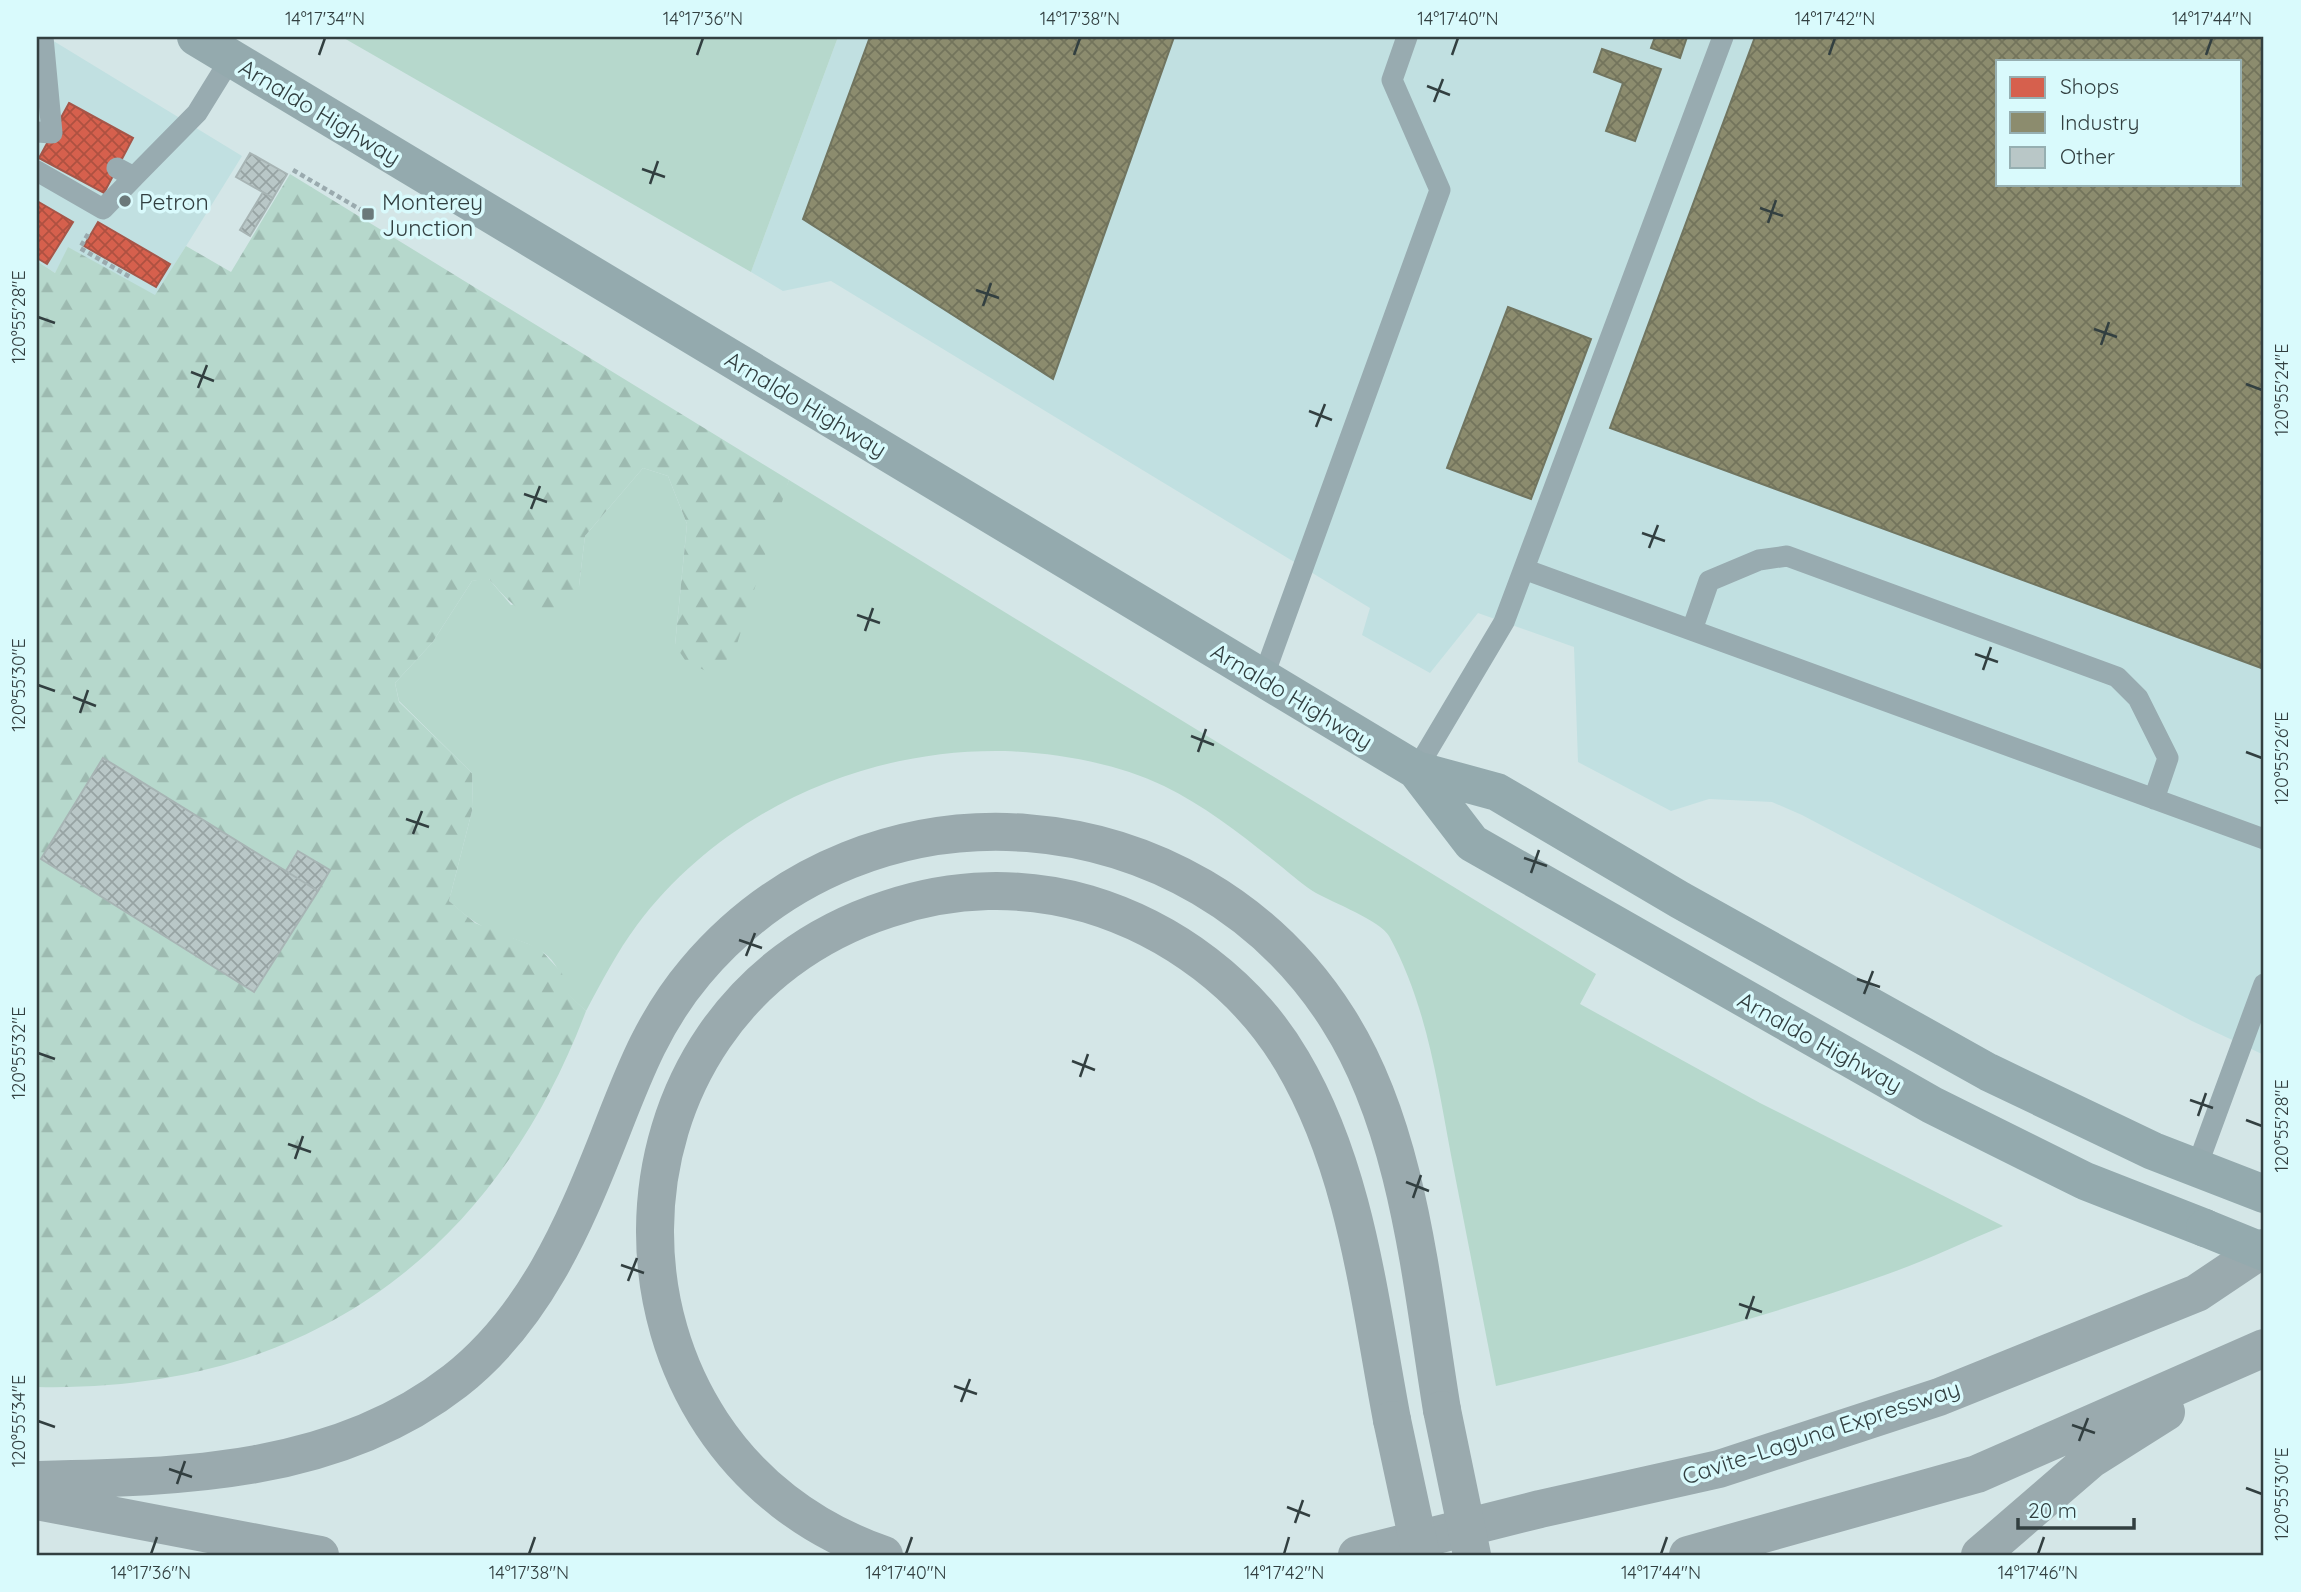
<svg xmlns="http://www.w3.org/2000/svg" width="2301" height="1592" viewBox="0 0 2301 1592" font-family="Quicksand,sans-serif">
	<defs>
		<pattern id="forest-firs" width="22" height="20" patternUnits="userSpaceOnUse" patternTransform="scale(1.75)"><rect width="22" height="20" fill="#b6d8cc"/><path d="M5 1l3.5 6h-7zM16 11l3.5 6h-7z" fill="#9dbab0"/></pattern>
		<pattern id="shops-cross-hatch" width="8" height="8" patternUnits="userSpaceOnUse" patternTransform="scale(1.75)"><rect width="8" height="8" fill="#d6604d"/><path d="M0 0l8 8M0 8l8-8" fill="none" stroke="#ae5141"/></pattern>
		<pattern id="industry-cross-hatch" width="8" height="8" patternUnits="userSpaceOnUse" patternTransform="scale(1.75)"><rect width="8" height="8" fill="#8c8c6e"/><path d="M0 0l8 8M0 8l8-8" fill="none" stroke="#73745c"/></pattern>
		<pattern id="building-cross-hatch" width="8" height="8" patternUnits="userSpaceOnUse" patternTransform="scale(1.75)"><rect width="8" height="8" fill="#b9c7c7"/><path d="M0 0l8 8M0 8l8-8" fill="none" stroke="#97a3a3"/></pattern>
	</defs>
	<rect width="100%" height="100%" fill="#d4e6e7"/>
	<path fill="#c1e0e1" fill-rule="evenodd" d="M37 37H47L242 156 155 296 69 248 55 273 37 261Z
		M838 37H2264V1055L2192 1021 1802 815 1772 802 1709 799 1671 811 1578 762 1574 647 1478 613 1430 673 1362 635 1370 608 831 281 783 291 751 272ZM1998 61H2240V184H1998Z"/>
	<path fill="#b6d8cc" d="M342 37H838L751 272Z
		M643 468 668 476 687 524 675 645 779 505 789 480 1596 974 1580 1004 1760 1103 2003 1226C1964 1242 1925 1261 1885 1275 1758 1320 1627 1354 1496 1386 1481 1309 1466 1232 1451 1155 1437 1080 1426 1003 1389 936 1381 921 1332 902 1316 893 1304 886 1293 876 1282 867 1244 837 1207 807 1164 786 1116 763 1057 753 1005 751 864 748 723 811 637 925 617 952 602 981 586 1011L564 991C558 938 510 945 475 922 466 916 457 908 449 901L473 807 472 773 399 701 395 683 432 643 472 581 488 578 511 605 579 586 585 536Z"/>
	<path fill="url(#forest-firs)" d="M290 174 789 480 736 647 715 676 685 660 675 645 687 524 668 476 643 468 585 536 579 586 560 617C526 623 509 602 489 579L472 581 432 643 395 683 399 702 472 773 473 807 449 901 475 923 539 948 562 973 565 991 586 1011C492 1258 303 1393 37 1387V261L55 273 68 247 155 295 186 246 231 272Z"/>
	<path fill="url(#shops-cross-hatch)" stroke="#a55649" stroke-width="2" d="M69 103 133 138 104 193 39 158Z
		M37 201 73 222 47 264 37 258Z
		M98 222 170 264 156 287 84 246Z"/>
	<path fill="url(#industry-cross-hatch)" stroke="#717560" stroke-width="2" fill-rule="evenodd" d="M870 37H1174L1053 379 803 219Z
		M1655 37H1687L1680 58 1651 48Z
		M1755 37H2264V669L1610 428ZM1998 61H2240V184H1998Z
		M1602 49 1661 69 1635 141 1606 131 1623 83 1594 72Z
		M1508 307 1591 339 1531 499 1447 468Z"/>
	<path fill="url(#building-cross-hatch)" stroke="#a7b4b4" stroke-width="2" d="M250 153 287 174 273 198 236 177Z
		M263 192 273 198 250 236 240 230Z
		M103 758 318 891 254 992 41 859Z
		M298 851 330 870 318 891 286 871Z"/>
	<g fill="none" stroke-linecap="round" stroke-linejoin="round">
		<path stroke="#9aaaae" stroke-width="4.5" stroke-dasharray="5 3.5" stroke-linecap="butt" d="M293 170 368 214
			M88 234 80 248 130 277"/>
		<path stroke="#98abb0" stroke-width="21" d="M37 132 52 133 43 37
			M117 168 134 177 197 113 231 58
			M37 171 103 209 134 177
			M1524 569 2264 839
			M1692 630 1709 581 1759 560 1787 556 2117 677 2138 698 2168 758 2154 799
			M1263 678 1440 190 1392 80 1407 37
			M1416 770 1504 622 1723 37
			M2196 1169 2264 984"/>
		<path stroke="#94aaae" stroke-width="38" d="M196 37 1416 770 1497 792 1680 900 1988 1072 2153 1151 2264 1194
			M1416 770 1472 843 1932 1105 2085 1181 2205 1228"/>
		<path stroke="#9aaaae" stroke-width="38" d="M37 1480C180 1477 336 1474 455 1381 534 1319 573 1228 609 1137 633 1076 652 1023 695 972 869 765 1195 793 1338 1019 1409 1130 1421 1283 1442 1410
			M37 1501 320 1555
			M884 1555C577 1449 579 1009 888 909 953 887 1022 885 1088 904 1172 929 1248 986 1292 1061 1356 1169 1369 1299 1392 1420
			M1357 1555 1540 1509 1719 1469 1939 1397 2197 1293 2264 1248
			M1688 1555 1977 1474 2264 1348
			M1980 1555 2090 1460 2166 1412"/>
		<path stroke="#94aaae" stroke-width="38" d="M2205 1228 2264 1252"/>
		<path stroke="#9aaaae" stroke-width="38" d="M1442 1410 1472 1555
			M1392 1420 1421 1555"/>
	</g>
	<path fill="none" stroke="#323f40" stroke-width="2.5" d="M319 55 325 38M697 55 703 38M1074 55 1080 38M1452 55 1458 38M1829 55 1835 38M2206 55 2212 38M1427 86 1450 95M1434 102 1443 79M642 169 665 177M650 184 658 161M1760 208 1783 216M1768 223 1776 200M976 290 999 298M983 306 991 283M38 317 55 323M2094 329 2117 337M2101 345 2109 322M191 372 214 381M2246 384 2262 390M198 388 207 365M1309 411 1332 420M1316 427 1325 404M524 494 547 502M531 509 540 486M1642 533 1665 541M1649 548 1658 525M857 615 880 623M865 631 873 608M1975 654 1998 662M1983 670 1991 647M38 685 55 691M73 697 96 706M80 713 88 690M1191 736 1214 745M1198 752 1206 729M2246 752 2262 758M406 819 429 827M413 834 422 811M1524 858 1547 866M1531 873 1539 850M739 940 762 948M746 956 755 933M1857 979 1880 987M1864 994 1873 971M38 1053 55 1059M1072 1061 1095 1070M1080 1077 1088 1054M2190 1100 2213 1108M2198 1116 2206 1093M2246 1120 2262 1126M288 1144 311 1152M295 1159 303 1136M1406 1182 1429 1191M1413 1198 1421 1175M621 1265 644 1273M628 1281 637 1258M1739 1304 1762 1312M1746 1319 1754 1296M954 1386 977 1394M961 1402 970 1379M38 1421 55 1427M2072 1425 2095 1433M2079 1441 2088 1418M169 1469 192 1477M177 1484 185 1461M2246 1488 2262 1494M1287 1507 1310 1516M1295 1523 1303 1500M151 1554 157 1537M529 1554 535 1537M906 1554 912 1537M1284 1554 1289 1537M1661 1554 1667 1537M2038 1554 2044 1537"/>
	<g fill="#6b797a" stroke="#d9fafc" stroke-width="2.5">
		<circle cx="125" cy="201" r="7"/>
		<rect x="361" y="207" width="14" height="14" rx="3.5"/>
	</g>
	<g text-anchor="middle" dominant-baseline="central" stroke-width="7" stroke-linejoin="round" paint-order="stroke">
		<g font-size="23" fill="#323f40" stroke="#d9fafc">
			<text transform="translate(320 112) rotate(31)">Arnaldo Highway</text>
			<text transform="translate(806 404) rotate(31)">Arnaldo Highway</text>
			<text transform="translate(1292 696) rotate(31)">Arnaldo Highway</text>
			<text transform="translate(1820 1042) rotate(29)">Arnaldo Highway</text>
			<text transform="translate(1821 1432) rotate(-18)">Cavite–Laguna Expressway</text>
		</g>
		<g font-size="23" fill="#323f40" stroke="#d9fafc" text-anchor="start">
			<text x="139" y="201">Petron</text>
			<text x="382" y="201">Monterey<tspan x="382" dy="26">Junction</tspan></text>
		</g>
	</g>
	<rect width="2301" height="1592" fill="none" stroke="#d9fafc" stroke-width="77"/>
	<rect x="1996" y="60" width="245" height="126" fill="#d9fafc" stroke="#96afb1" stroke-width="2"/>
	<rect x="2010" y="77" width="35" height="21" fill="#d6604d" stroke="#96afb1" stroke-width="2"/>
	<text x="2060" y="94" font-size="21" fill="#323f40">Shops</text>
	<rect x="2010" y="112" width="35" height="21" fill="#8c8c6e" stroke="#96afb1" stroke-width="2"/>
	<text x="2060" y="130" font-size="21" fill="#323f40">Industry</text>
	<rect x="2010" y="147" width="35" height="21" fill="#b9c7c7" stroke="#96afb1" stroke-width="2"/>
	<text x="2060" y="164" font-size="21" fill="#323f40">Other</text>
	<path d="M2018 1518v10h116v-10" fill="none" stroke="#323f40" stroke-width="3.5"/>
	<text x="2028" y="1518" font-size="21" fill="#323f40" stroke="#d9fafc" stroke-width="5" paint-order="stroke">20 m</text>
	<rect x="38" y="38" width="2224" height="1516" fill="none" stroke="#323f40" stroke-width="2.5"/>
	<g font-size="18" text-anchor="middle" fill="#323f40">
		<text x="325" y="25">14°17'34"N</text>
		<text x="703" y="25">14°17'36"N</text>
		<text x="1080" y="25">14°17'38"N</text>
		<text x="1458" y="25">14°17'40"N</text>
		<text x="1835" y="25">14°17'42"N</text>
		<text x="2212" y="25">14°17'44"N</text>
		<text transform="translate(19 317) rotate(-90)" y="6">120°55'28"E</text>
		<text transform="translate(2282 390) rotate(-90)" y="6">120°55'24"E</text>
		<text transform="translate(19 685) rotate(-90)" y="6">120°55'30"E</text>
		<text transform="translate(2282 758) rotate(-90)" y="6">120°55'26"E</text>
		<text transform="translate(19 1053) rotate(-90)" y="6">120°55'32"E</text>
		<text transform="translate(2282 1126) rotate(-90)" y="6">120°55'28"E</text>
		<text transform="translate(19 1421) rotate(-90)" y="6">120°55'34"E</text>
		<text transform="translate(2282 1494) rotate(-90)" y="6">120°55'30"E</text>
		<text x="151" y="1579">14°17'36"N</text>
		<text x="529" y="1579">14°17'38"N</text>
		<text x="906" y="1579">14°17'40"N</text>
		<text x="1284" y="1579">14°17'42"N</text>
		<text x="1661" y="1579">14°17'44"N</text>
		<text x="2038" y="1579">14°17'46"N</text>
	</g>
</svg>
